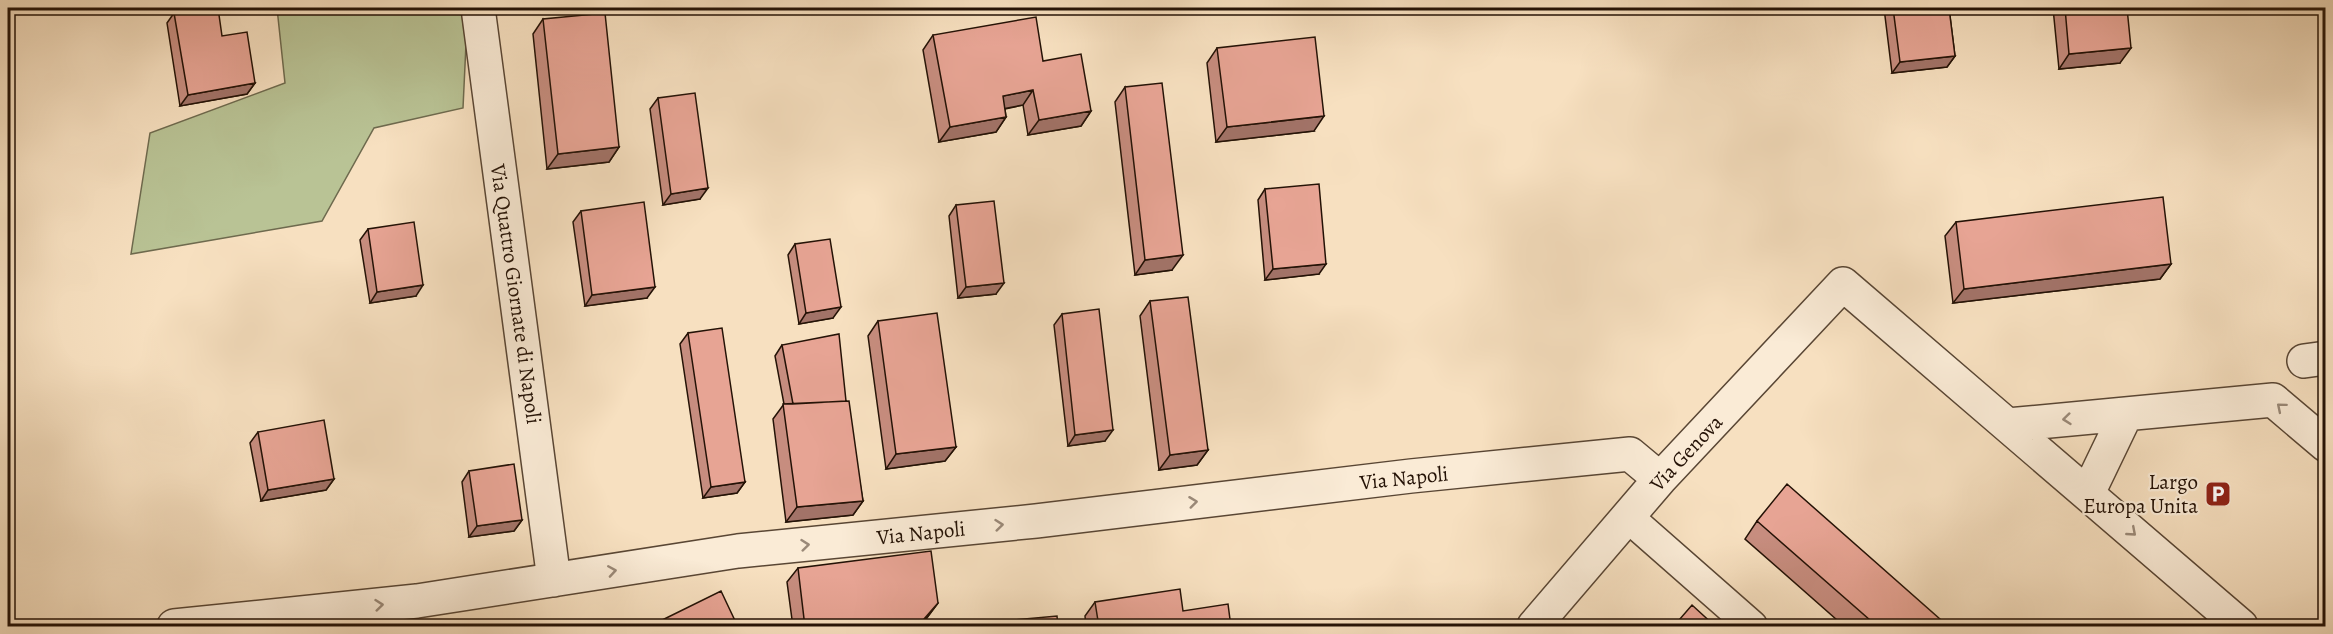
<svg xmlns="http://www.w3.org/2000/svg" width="2333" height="634" viewBox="0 0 2333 634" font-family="Alegreya,serif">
	<rect width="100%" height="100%" fill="#f7e0c0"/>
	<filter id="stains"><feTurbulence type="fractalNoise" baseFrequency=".00333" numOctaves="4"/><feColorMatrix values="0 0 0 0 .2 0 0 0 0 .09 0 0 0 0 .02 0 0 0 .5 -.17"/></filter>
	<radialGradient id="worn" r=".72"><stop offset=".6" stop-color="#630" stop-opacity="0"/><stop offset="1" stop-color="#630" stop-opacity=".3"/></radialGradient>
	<path fill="#b9c395" stroke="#6e6a4e" stroke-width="1.5" d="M277 8H461L466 44 463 108 374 128 322 221 131 254 150 133 285 83Z"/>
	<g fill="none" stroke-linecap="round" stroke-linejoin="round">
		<g stroke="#594634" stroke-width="33">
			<path id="pedestrian" d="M1628 517 1752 626"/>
		</g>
		<g stroke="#594634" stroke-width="36">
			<path id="minor" d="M478 8 554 580
				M2304 361 2326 358
				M2008 425 2273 400 2326 445
				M2088 493 2126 414
				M174 626 417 601 738 551 1036 521 1411 476 1630 454 1660 479
				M1534 626 1660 479 1843 284 2241 626"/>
		</g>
		<use href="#pedestrian" stroke="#faebd6" stroke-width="30"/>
		<use href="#minor" stroke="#faebd6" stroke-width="33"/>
	</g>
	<path fill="#c78d7f" stroke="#241206" stroke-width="1.5" d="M1884 8H1949L1955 56 1947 67 1892 73Z
		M2053 8H2127L2120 63 2059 69Z
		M174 13 222 36 255 83 247 94 180 106 167 23Z
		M543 19 619 147 609 162 547 169 533 34Z
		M933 35 1043 61 1091 111 1081 126 1028 135 1023 105 1005 109 1006 117 996 132 939 142 923 50Z
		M1217 48 1314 131 1216 142 1207 63Z
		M1125 87 1172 270 1135 275 1115 102Z
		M658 98 700 199 663 205 650 109Z
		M1265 189 1319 274 1265 280 1258 200Z
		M956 205 996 294 958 298 949 216Z
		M581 211 647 298 585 306 573 222Z
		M1956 222 2171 264 2160 279 1953 303 1945 236Z
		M368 229 416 296 370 303 360 240Z
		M795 244 833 318 799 324 788 255Z
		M1150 301 1208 450 1197 465 1159 470 1140 316Z
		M1062 314 1105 441 1068 446 1054 325Z
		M878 321 956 447 945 461 886 469 868 336Z
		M688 333 745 482 737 493 703 498 680 344Z
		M782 345 846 401 863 501 853 515 786 522 773 419 784 404 775 356Z
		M258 432 334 479 326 490 261 501 250 443Z
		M469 471 522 520 514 531 469 537 462 482Z
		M1757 521 1949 627H1845L1745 539Z
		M798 568 938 603 920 627H793L787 582Z
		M1095 602 1183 611 1231 627H1086L1085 616Z"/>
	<path fill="#a27368" stroke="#241206" stroke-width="1.5" d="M2131 48 2120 63 2059 69 2069 54Z
		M1955 56 1947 67 1892 73 1900 62Z
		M255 83 247 94 180 106 188 95Z
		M1033 90 1023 105 992 111 1003 96Z
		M1091 111 1081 126 1028 135 1039 120Z
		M1324 116 1314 131 1216 142 1227 127Z
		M1006 117 996 132 939 142 950 127Z
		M619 147 609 162 547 169 558 154Z
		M708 188 700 199 663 205 671 194Z
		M1183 255 1172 270 1135 275 1145 260Z
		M1326 264 1319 274 1265 280 1273 269Z
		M2171 264 2160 279 1953 303 1964 289Z
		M1004 283 996 294 958 298 966 287Z
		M423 285 416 296 370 303 377 292Z
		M655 287 647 298 585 306 592 295Z
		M841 307 833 318 799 324 806 313Z
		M1113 430 1105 441 1068 446 1075 435Z
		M956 447 945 461 886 469 896 454Z
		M1208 450 1197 465 1159 470 1170 455Z
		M334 479 326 490 261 501 268 490Z
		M745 482 737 493 703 498 711 487Z
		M863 501 853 515 786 522 797 507Z
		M522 520 514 531 469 537 477 526Z
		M938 603 920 627H917Z"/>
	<path fill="#e7a494" stroke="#241206" stroke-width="1.5" d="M206 8H218L222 36 247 32 255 83 188 95 174 13Z
		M1893 8H1949L1955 56 1900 62Z
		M2065 8H2127L2131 48 2069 54Z
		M605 13 619 147 558 154 543 19Z
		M1036 17 1043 61 1081 54 1091 111 1039 120 1033 90 1003 96 1006 117 950 127 933 35Z
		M1315 37 1324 116 1227 127 1217 48Z
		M1162 83 1183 255 1145 260 1125 87Z
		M695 93 708 188 671 194 658 98Z
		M1319 184 1326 264 1273 269 1265 189Z
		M2163 197 2171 264 1964 289 1956 222Z
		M994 201 1004 283 966 287 956 205Z
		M644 202 655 287 592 295 581 211Z
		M414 222 423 285 377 292 368 229Z
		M830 239 841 307 806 313 795 244Z
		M1188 297 1208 450 1170 455 1150 301Z
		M1099 309 1113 430 1075 435 1062 314Z
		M937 313 956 447 896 454 878 321Z
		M722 328 745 482 711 487 688 333Z
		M839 334 846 401 793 404 782 345Z
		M849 401 863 501 797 507 783 404Z
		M324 420 334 479 268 490 258 432Z
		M514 464 522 520 477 526 469 471Z
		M1787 484 1949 627H1878L1757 521Z
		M931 551 938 603 917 627H805L798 568Z
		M1180 589 1183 611 1228 604 1231 627H1099L1095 602Z
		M721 591 738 627H648Z
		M1692 605 1716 627H1673Z
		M1057 616 1058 627H990V622Z"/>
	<defs><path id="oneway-chevron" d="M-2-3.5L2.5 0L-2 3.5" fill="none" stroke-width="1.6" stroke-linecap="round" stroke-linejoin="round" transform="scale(1.5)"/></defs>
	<g stroke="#9a8978">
		<use href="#oneway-chevron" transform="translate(2281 407) rotate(-140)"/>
		<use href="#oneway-chevron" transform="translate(2067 419) rotate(174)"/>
		<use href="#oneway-chevron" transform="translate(1193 502) rotate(-7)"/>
		<use href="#oneway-chevron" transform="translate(999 525) rotate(-6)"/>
		<use href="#oneway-chevron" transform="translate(2132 532) rotate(41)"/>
		<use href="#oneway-chevron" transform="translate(805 545) rotate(-6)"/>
		<use href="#oneway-chevron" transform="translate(612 571) rotate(-9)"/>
		<use href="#oneway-chevron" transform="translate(379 605) rotate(-6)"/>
	</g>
	<defs>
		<g id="parking-square" transform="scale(1.35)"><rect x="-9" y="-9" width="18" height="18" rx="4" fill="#8f2418" stroke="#faebd6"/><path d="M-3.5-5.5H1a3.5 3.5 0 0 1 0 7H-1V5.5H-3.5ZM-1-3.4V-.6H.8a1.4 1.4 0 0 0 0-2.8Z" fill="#fff"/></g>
	</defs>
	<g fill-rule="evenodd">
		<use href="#parking-square" x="2218" y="494"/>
	</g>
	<g text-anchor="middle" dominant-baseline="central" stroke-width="4.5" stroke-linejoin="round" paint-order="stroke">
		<g font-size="21" fill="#241206" stroke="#faebd6">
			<text transform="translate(516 294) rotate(82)">Via Quattro Giornate di Napoli</text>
			<text transform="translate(1686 453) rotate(-47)">Via Genova</text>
			<text transform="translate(1404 478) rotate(-6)">Via Napoli</text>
			<text transform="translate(921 533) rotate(-6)">Via Napoli</text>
		</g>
		<g font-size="21" fill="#241206" stroke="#faebd6" text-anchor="end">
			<text x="2198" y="482">Largo<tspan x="2198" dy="24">Europa Unita</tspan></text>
		</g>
	</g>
	<rect width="2333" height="634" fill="none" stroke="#f7e0c0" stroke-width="30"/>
	<rect x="9" y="9" width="2315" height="616" fill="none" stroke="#241206" stroke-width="3"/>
	<rect x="15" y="15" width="2303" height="604" fill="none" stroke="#241206" stroke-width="1.5"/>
	<rect width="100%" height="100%" filter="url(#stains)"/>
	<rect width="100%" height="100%" fill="url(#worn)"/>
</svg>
